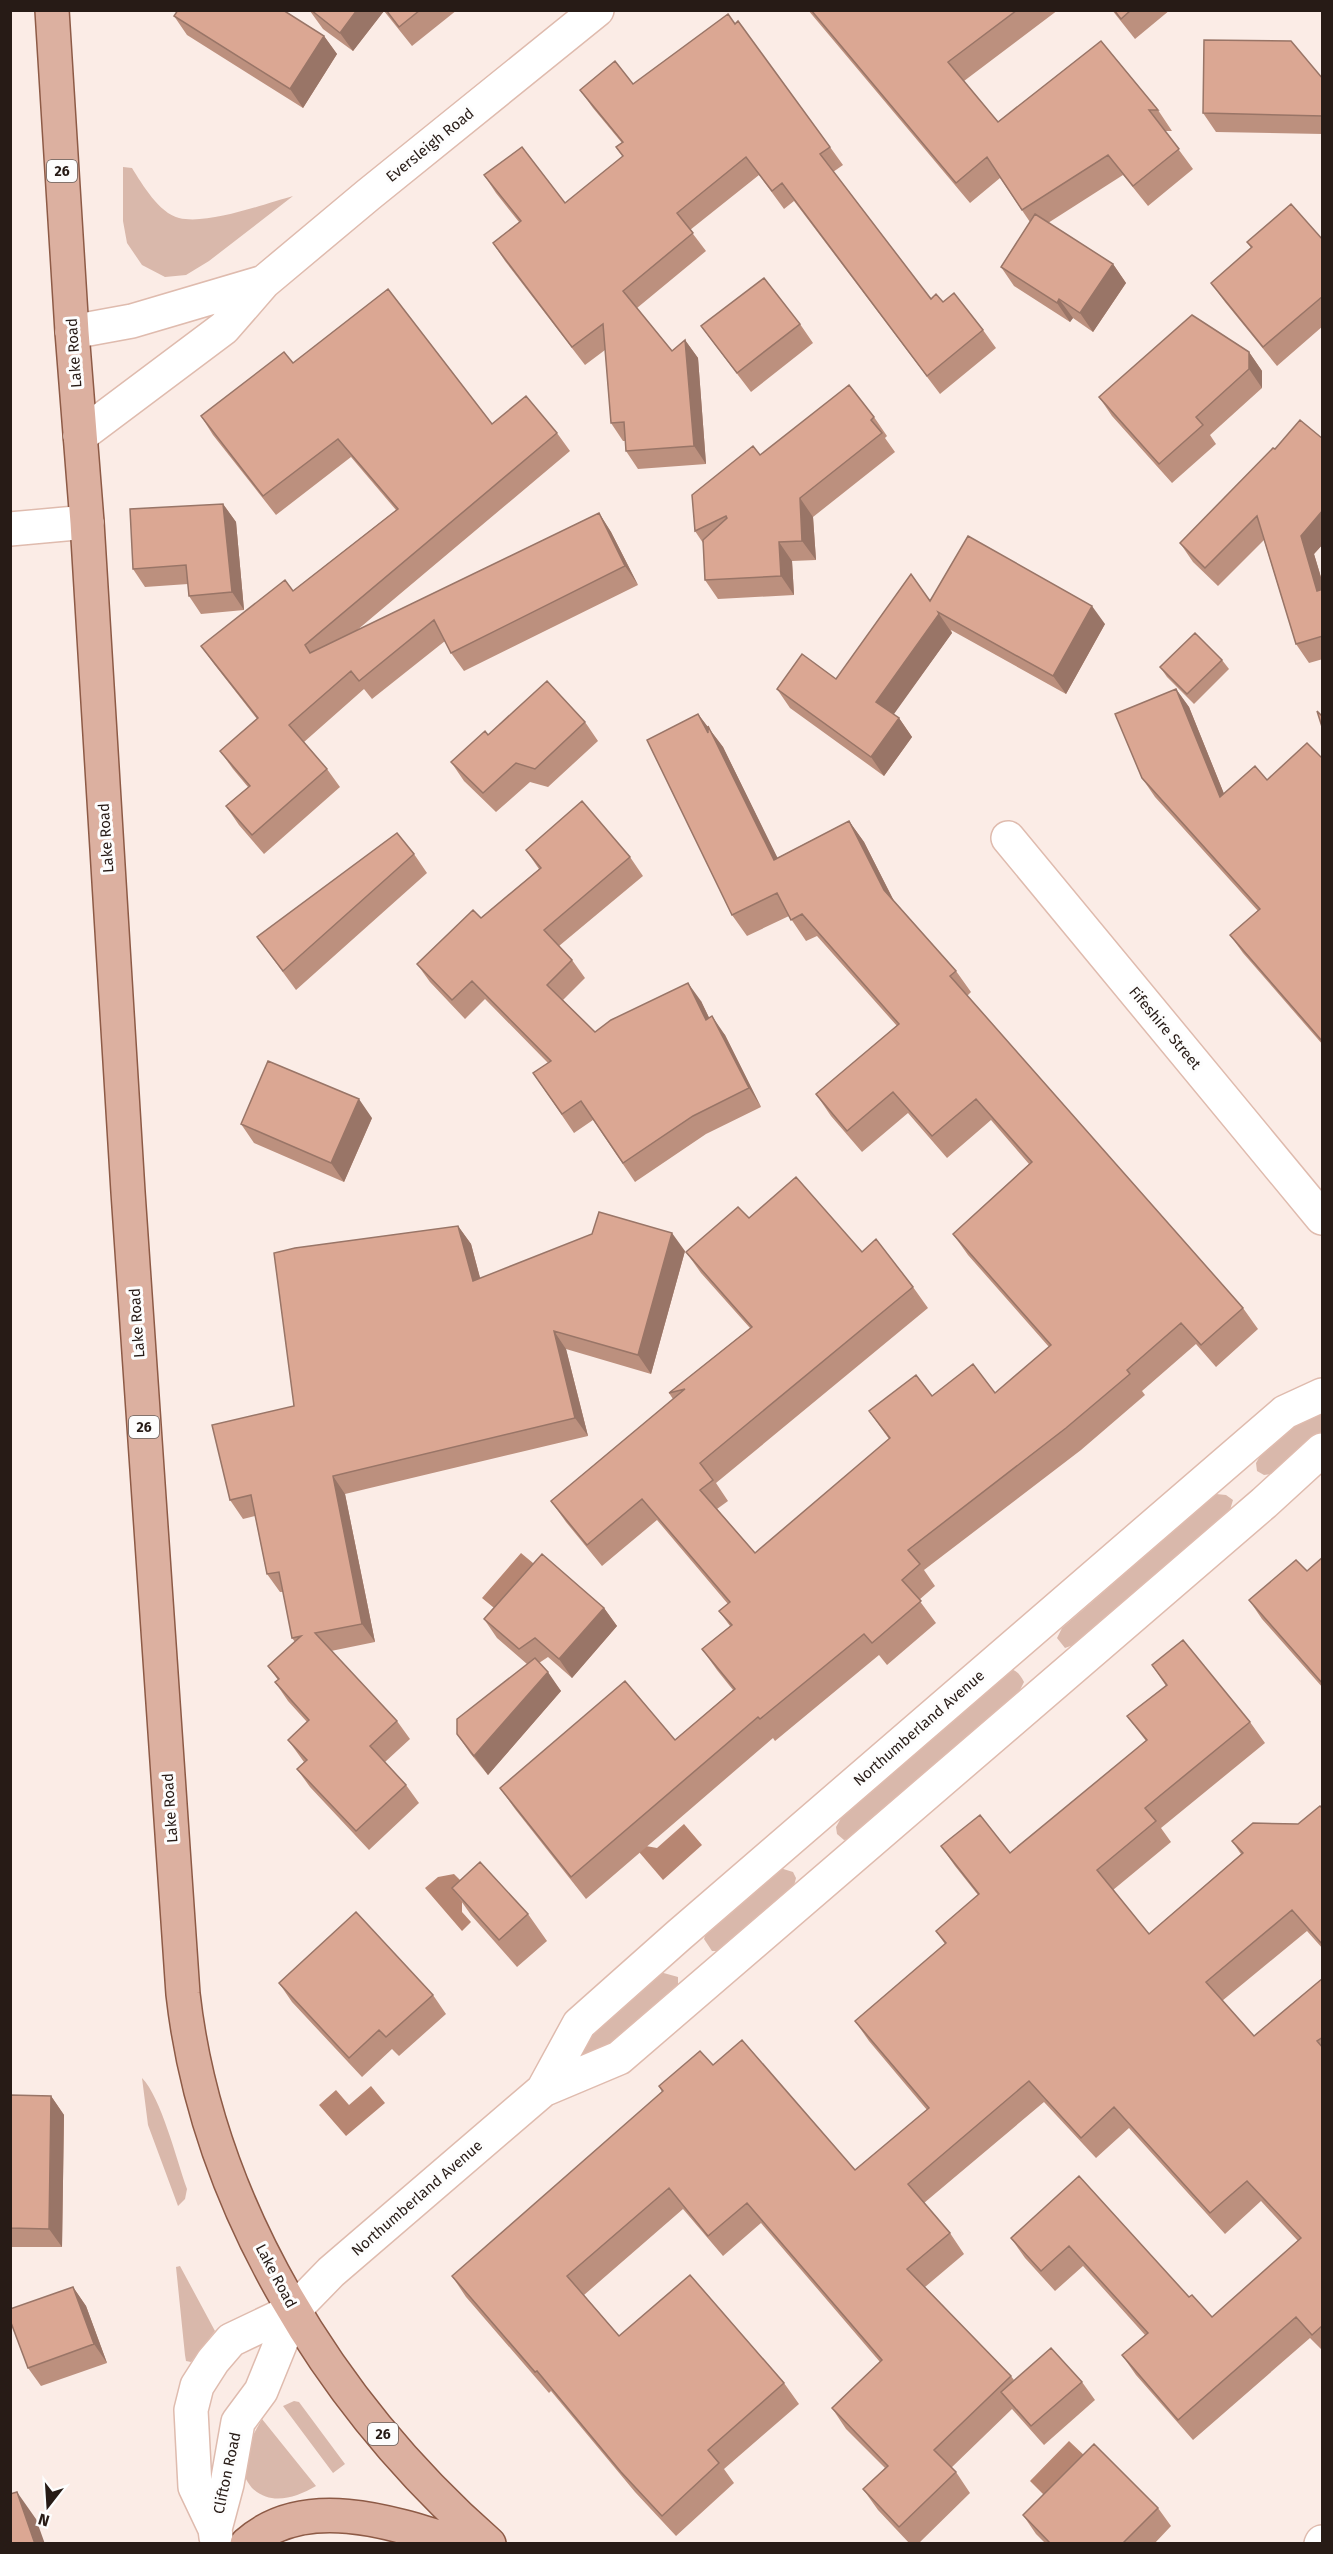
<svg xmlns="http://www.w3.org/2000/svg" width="1333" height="2554" viewBox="0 0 1333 2554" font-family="'Fira Sans',sans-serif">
	<rect width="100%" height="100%" fill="#fbece6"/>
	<path fill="#d9b8ab" d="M123 167 132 168C142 184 159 213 179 218 208 225 264 204 293 196L209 261 186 275 165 277 142 265 127 243 123 221Z
		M1322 1403V1431L1273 1474 1264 1475 1257 1471 1256 1463 1260 1456Z
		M1216 1494 1226 1495 1233 1500 1230 1510 1076 1644 1065 1648 1057 1638 1062 1628Z
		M1004 1668C1015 1669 1019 1672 1024 1682L1019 1692 850 1839 844 1840 837 1834 836 1827 841 1818Z
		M780 1868 793 1872 796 1878 794 1886 718 1951H712L704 1939 706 1933Z
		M660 1972 678 1977V1988L593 2061 581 2059 578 2050 580 2042Z
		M142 2078C161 2097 177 2161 187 2189L185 2199 178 2206 148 2125Z
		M180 2266 215 2331 191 2362 186 2361 185 2355 176 2267Z
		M294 2401 299 2402 345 2464 333 2473 283 2406Z
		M262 2419 316 2486C295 2498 271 2506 252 2488 248 2483 244 2477 244 2471 243 2452 253 2435 262 2419Z"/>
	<path fill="#b78672" d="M521 1553 539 1568 499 1612 482 1598Z
		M684 1824 702 1845 663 1880 639 1852 646 1846 657 1848Z
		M454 1874 462 1882V1912L471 1922 462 1931 425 1888 438 1877Z
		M371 2086 385 2103 346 2136 319 2105 336 2090 349 2105Z
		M1069 2441 1087 2458 1048 2499 1030 2481Z"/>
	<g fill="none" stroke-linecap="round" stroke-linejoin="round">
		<g stroke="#dfbbae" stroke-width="36">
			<path id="minor" d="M72 332 132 321 264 282
				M80 436 224 328 264 282 368 195 597 10
				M10 529 87 522
				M1008 838 1322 1218
				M543 2090 579 2024 678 1936 1285 1412 1322 1395
				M215 2529 227 2484 238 2422 261 2391 294 2310 331 2272 543 2090 619 2058 1264 1503 1322 1450
				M216 2537 215 2529 195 2487 191 2410 197 2386 213 2361 231 2340 294 2310
				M1321 2544 1322 2542"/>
		</g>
		<g stroke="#8d5a46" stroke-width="36">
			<path id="major" d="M52 10 72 332 87 522 128 1192 183 1994C207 2206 331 2405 489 2544
				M247 2544C305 2492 395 2523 460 2544"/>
		</g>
		<use href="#minor" stroke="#fff" stroke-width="33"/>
		<use href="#major" stroke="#dcb0a0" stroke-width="33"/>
	</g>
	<path fill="#bc907e" d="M457 10 412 46 384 11 353 51 323 29 310 11Z
		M808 10H1058L964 81 998 122 1101 41 1158 110 1172 131H1165L1193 169 1148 206 1123 175 1048 223 1113 264 1126 283 1093 332 1073 318 1070 322 1014 286 1001 267 1030 222 1000 178 970 203Z
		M1112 10H1170L1135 39Z
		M174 16 324 36 337 54 303 108 187 35Z
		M1323 79V134L1216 132 1203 113Z
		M633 84 830 147 843 165 833 172 931 299 943 302 983 330 996 348 940 394 794 201 784 209 759 175 690 230 706 251 637 308 672 351 685 340 698 358 706 464 638 469 626 451 625 441H623L611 423 605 350 585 365 505 261 493 243 519 222 496 193 484 175 565 203 623 157 616 147 622 143 593 108 580 90Z
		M1323 240V326L1277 366 1225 302 1211 283 1251 248 1247 242Z
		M800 324 813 343 751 392 715 345 701 326Z
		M1249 352 1262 371V388L1210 435 1216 444 1172 483 1112 416 1099 397Z
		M293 363 492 424 557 433 570 451 356 631 599 513 611 532 638 585 464 671 451 653 445 641 372 699 364 689 304 742 327 769 340 787 264 854 239 825 226 806 248 787 233 769 220 751 257 719 214 664 201 646 293 591 396 510 351 457 276 515 213 435 201 416Z
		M874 417 887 436 885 438 895 452 813 517 816 560 792 561 794 595 718 599 705 580 703 543 695 531 760 455Z
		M1323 439V544L1314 554 1323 584V659L1309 663 1296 644 1264 540 1218 586 1193 562 1180 543 1275 449Z
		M223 504 236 522 244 610 201 614 189 596 188 584 145 587 133 569Z
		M930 601 1105 624 1066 694 951 630 952 633 893 714 899 718 912 737 884 776 790 708 777 689 836 679Z
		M1222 660 1229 669 1194 704 1167 677 1160 667Z
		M1176 689 1189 707 1224 794 1267 780 1323 759V1045L1243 953 1230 935 1258 911 1155 797 1142 778Z
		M698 714 723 747 777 858 849 821 864 842 894 901 956 971 971 992 967 996 1243 1308 1258 1329 1216 1367 1196 1344 1142 1391 1145 1395 1081 1450 924 1570 935 1586 919 1600 936 1623 887 1665 879 1655 775 1741 773 1738 586 1899 515 1809 500 1788 675 1740 733 1690 717 1670 702 1649 730 1626 719 1611 728 1604 657 1520 602 1566 566 1522 551 1501 673 1399 669 1393 750 1328 701 1273 686 1252 749 1218 862 1252 913 1287 928 1308 716 1483 728 1501 717 1509 755 1553 889 1439 869 1411 932 1396 995 1393 1049 1347 968 1255 953 1234 1029 1164 991 1120 947 1158 908 1113 862 1152 831 1116 816 1094 897 1026 817 936 806 941 789 916 747 936 732 915Z
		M585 722 598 741 548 787 530 782 496 812 464 781 451 762 488 735Z
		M526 850 630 857 643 876 559 946 572 960 585 978 563 1000 595 1032 701 1001 709 1018 725 1035 761 1107 706 1134 635 1182 593 1120 574 1133 533 1073 548 1063 485 999 465 1019 430 982 417 964 481 918 539 869Z
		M414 854 427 873 296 990 257 937Z
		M372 1118 344 1182 254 1143 241 1124Z
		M458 1226 471 1244 480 1278 685 1251 651 1374 566 1349 588 1436 345 1494 375 1642 331 1651 397 1721 410 1739 385 1762 406 1785 419 1803 369 1850 310 1787 297 1769 304 1762 288 1740 307 1722 288 1701 275 1682 278 1680 268 1666 295 1642 292 1638 283 1592H280L267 1574 255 1516 243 1519 230 1500 294 1406Z
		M1323 1557V1688L1262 1619 1249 1600 1307 1571Z
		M604 1608 617 1626 572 1678 548 1657 539 1663 561 1691 488 1775 470 1753 457 1734 527 1664 497 1638 484 1619Z
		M1152 1665 1250 1722 1265 1743 1161 1828 1171 1842 1113 1890 1149 1934 1241 1854 1232 1841 1298 1824 1323 1809V1949L1307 1931 1222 2001 1254 2036 1323 1978V2351L1310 2338 1193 2440 1136 2375 1122 2355 1145 2335 1083 2266 1055 2291 1025 2258 1011 2238 1079 2176 1189 2297 1212 2317 1298 2241 1261 2201 1225 2234 1129 2128 1096 2158 1044 2102 924 2203 950 2233 964 2254 925 2287 1011 2376 1014 2380 1082 2382 1095 2400 1044 2445 1012 2409 951 2468 956 2472 970 2493 918 2544H910L878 2510 863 2489 885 2468 846 2429 832 2408 880 2362 761 2223 723 2256 683 2209 584 2295 619 2336 784 2383 799 2404 724 2469 734 2483 676 2536 635 2492 551 2391 549 2393 466 2297 452 2276 662 2092 659 2086 713 2065 855 2170 927 2110 869 2041 855 2021 945 1944 936 1931 978 1895 955 1866 941 1846 1010 1853 1146 1741 1127 1716 1166 1686Z
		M452 1888 528 1914 547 1941 517 1967 471 1915Z
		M279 1983 433 1995 446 2014 399 2056 392 2049 362 2077 292 2002Z
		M10 2095 51 2096 64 2115 62 2247H10Z
		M73 2287 86 2306 107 2363 41 2386 28 2368Z
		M1158 2508 1171 2526 1154 2544H1046L1036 2534 1023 2515Z"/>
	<path fill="#997567" d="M357 10 384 11 353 51 340 33Z
		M324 36 337 54 303 108 290 89Z
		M1113 264 1126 283 1093 332 1080 313Z
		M1059 299 1073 318 1070 322 1057 303Z
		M685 340 698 358 706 464 694 446Z
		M1249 352 1262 371V388L1249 369Z
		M800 498 813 517 816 560 802 541Z
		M223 504 236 522 244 610 232 592Z
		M1323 510V544L1314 554 1323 584V598L1317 591 1301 536Z
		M599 513 611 532 638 585 625 566Z
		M779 542 792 561 794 595 781 576Z
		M1092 606 1105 624 1066 694 1053 676Z
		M939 614 952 633 889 721 876 702Z
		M1176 689 1189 707 1233 816 1220 797Z
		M698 714 723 747 789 881 774 860Z
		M899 718 912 737 884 776 871 757Z
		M849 821 864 842 899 911 884 890Z
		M688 983 701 1001 719 1038 706 1020Z
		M712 1016 725 1035 761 1107 749 1088Z
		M359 1099 372 1118 344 1182 331 1163Z
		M458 1226 471 1244 486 1300 473 1281Z
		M672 1233 685 1251 651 1374 638 1355Z
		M554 1331 566 1349 588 1436 575 1418Z
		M333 1476 345 1494 375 1642 362 1624Z
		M604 1608 617 1626 572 1678 559 1659Z
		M548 1672 561 1691 488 1775 474 1756Z
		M51 2096 64 2115 62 2247 49 2229Z
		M73 2287 86 2306 107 2363 94 2344Z
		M17 2492 36 2519 45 2544H35Z"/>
	<path fill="#dba793" stroke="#997567" stroke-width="1.5" d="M178 10H283L324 36 290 89 174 16Z
		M311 10H357L340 33Z
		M386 10H420L399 27Z
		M811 10H1017L948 62 998 122 1101 41 1158 110H1149L1179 149 1133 186 1108 155 1022 210 987 157 956 183Z
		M1114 10H1131L1121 19Z
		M728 14 735 24 738 21 830 147 820 154 931 299 936 294 943 302 954 293 983 330 927 376 782 183 772 191 746 157 677 213 693 233 623 291 672 351 685 340 694 446 626 451 624 422 611 423 603 324 572 347 493 243 521 221 484 175 522 147 565 203 623 156 616 147 623 142 580 90 615 61 633 84Z
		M1204 40 1291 41 1323 79V116L1203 113Z
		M1291 204 1323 240V296L1263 347 1211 283 1252 247 1247 242Z
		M1035 214 1113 264 1080 313 1059 299 1057 303 1001 267Z
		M764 278 800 324 737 373 701 326Z
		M388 289 492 424 526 396 557 433 305 645 310 653 599 513 625 566 451 653 434 620 359 681 351 671 289 725 327 769 252 835 226 806 250 786 220 751 258 718 201 646 285 580 293 591 398 509 338 439 263 496 201 416 284 352 293 363Z
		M1192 315 1249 352V369L1196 417 1203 425 1159 464 1099 397Z
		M849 385 874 417 871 420 882 433 800 498 802 541 779 542 781 576 705 580 703 540 727 518 726 516 695 531 692 495 753 446 760 455Z
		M1300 420 1323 439V510L1301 536 1317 591 1323 589V636L1296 644 1257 516 1205 568 1180 543 1273 448 1275 449Z
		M223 504 232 592 189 596 186 565 133 569 130 509Z
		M968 536 1092 606 1053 676 938 612 939 614 876 702 899 718 871 757 777 689 802 654 836 679 911 574 930 601Z
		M1195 633 1222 660 1187 694 1160 667Z
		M547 681 585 722 535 769 516 763 483 793 451 762 485 731 488 735Z
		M1176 689 1220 797 1255 766 1267 780 1307 743 1323 759V1042L1230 935 1260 909 1142 778 1115 714Z
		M1317 711 1323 717V730Z
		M698 714 708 733V726L774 860 849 821 884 890 956 971 950 976 1243 1308 1201 1345 1181 1323 1127 1370 1130 1374 1066 1428 908 1550 920 1564 902 1580 921 1601 872 1643 864 1634 760 1719 758 1717 571 1877 500 1788 625 1681 675 1740 735 1689 702 1649 732 1625 719 1611 730 1602 642 1499 587 1545 551 1501 685 1389 669 1393 752 1327 686 1252 738 1207 749 1218 796 1177 862 1252 876 1239 913 1287 700 1463 713 1480 700 1490 755 1553 890 1438 869 1411 916 1375 932 1396 973 1364 995 1393 1051 1345 953 1234 1032 1162 976 1099 932 1136 893 1092 847 1131 816 1094 899 1024 802 914 791 920 777 893 732 915 647 740Z
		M582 801 630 857 544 930 572 960 547 985 595 1032 611 1020 688 983 706 1020 712 1016 749 1088 693 1116 623 1163 581 1101 562 1114 533 1073 551 1061 472 981 452 1000 417 964 473 910 481 918 541 868 526 850Z
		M397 833 414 854 283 971 257 937Z
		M268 1061 359 1099 331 1163 241 1124Z
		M599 1212 672 1233 638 1355 554 1331 575 1418 333 1476 362 1624 315 1633 397 1721 370 1746 406 1785 356 1831 297 1769 307 1760 288 1740 309 1720 275 1682 279 1679 268 1666 301 1636 292 1638 279 1572 267 1574 251 1495 230 1500 212 1425 294 1406 274 1253 295 1248 458 1226 473 1281 592 1234Z
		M542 1554 604 1608 559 1659 535 1638 519 1649 484 1619Z
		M1323 1557V1684L1249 1600 1296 1560 1307 1571Z
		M1183 1640 1250 1722 1145 1808 1156 1821 1097 1870 1149 1934 1243 1853 1232 1841 1253 1823 1298 1824 1320 1806 1323 1809V1945L1292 1910 1206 1982 1254 2036 1323 1978V2037L1317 2041 1323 2048V2325L1312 2335 1296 2317 1178 2420 1122 2355 1148 2333 1069 2246 1041 2271 1011 2238 1079 2176 1189 2297 1192 2295 1212 2317 1301 2238 1247 2181 1210 2213 1114 2107 1081 2138 1029 2081 908 2184 950 2233 907 2269 1011 2376 934 2450 956 2472 899 2527 863 2489 888 2466 832 2408 882 2360 747 2203 708 2236 669 2188 567 2276 619 2336 690 2275 784 2383 708 2450 719 2463 662 2516 621 2472 537 2371 535 2372 452 2276 663 2091 659 2086 700 2051 713 2065 742 2040 855 2170 929 2108 855 2021 946 1943 936 1931 979 1894 941 1846 980 1815 1010 1853 1147 1740 1127 1716 1167 1685 1152 1665Z
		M535 1658 548 1672 474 1756 457 1734V1719Z
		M480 1862 528 1914 499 1940 452 1888Z
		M356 1912 433 1995 386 2037 379 2030 349 2058 279 1983Z
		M10 2095 51 2096 49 2229 10 2228Z
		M73 2287 94 2344 28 2368 10 2320V2309Z
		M1051 2348 1082 2382 1031 2426 1001 2392Z
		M1094 2444 1158 2508 1122 2544H1051L1023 2515Z
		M17 2492 35 2544H10V2494Z"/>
	<g text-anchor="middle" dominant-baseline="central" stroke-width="6" stroke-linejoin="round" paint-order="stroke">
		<g fill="#fdfdfd" stroke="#675f5b" stroke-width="1.5">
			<rect x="47" y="160" width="30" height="22" rx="4.5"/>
			<rect x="129" y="1416" width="30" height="22" rx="4.5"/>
			<rect x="368" y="2423" width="30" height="22" rx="4.5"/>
		</g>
		<g font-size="14" font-weight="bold" fill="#271b16">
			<text x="62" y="171">26</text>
			<text x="144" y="1427">26</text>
			<text x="383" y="2434">26</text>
		</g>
		<g font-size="15" fill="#271b16" stroke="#fdfdfd">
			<text transform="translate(430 145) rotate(-39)">Eversleigh Road</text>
			<text transform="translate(74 353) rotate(-94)">Lake Road</text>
			<text transform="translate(106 838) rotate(-94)">Lake Road</text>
			<text transform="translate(1165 1028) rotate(50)">Fifeshire Street</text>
			<text transform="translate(137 1323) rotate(-94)">Lake Road</text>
			<text transform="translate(919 1728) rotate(-41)">Northumberland Avenue</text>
			<text transform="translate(170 1808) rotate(-94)">Lake Road</text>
			<text transform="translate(417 2198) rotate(-41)">Northumberland Avenue</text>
			<text transform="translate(276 2276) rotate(62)">Lake Road</text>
			<text transform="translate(227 2473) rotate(-78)">Clifton Road</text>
		</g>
	</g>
	<rect width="1333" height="2554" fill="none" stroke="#271b16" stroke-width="24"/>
	<g transform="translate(48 2506) rotate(197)" stroke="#fdfdfd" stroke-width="4.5" paint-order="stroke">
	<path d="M0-4.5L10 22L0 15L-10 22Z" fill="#271b16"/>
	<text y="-9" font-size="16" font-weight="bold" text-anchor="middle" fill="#271b16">N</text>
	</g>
</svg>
